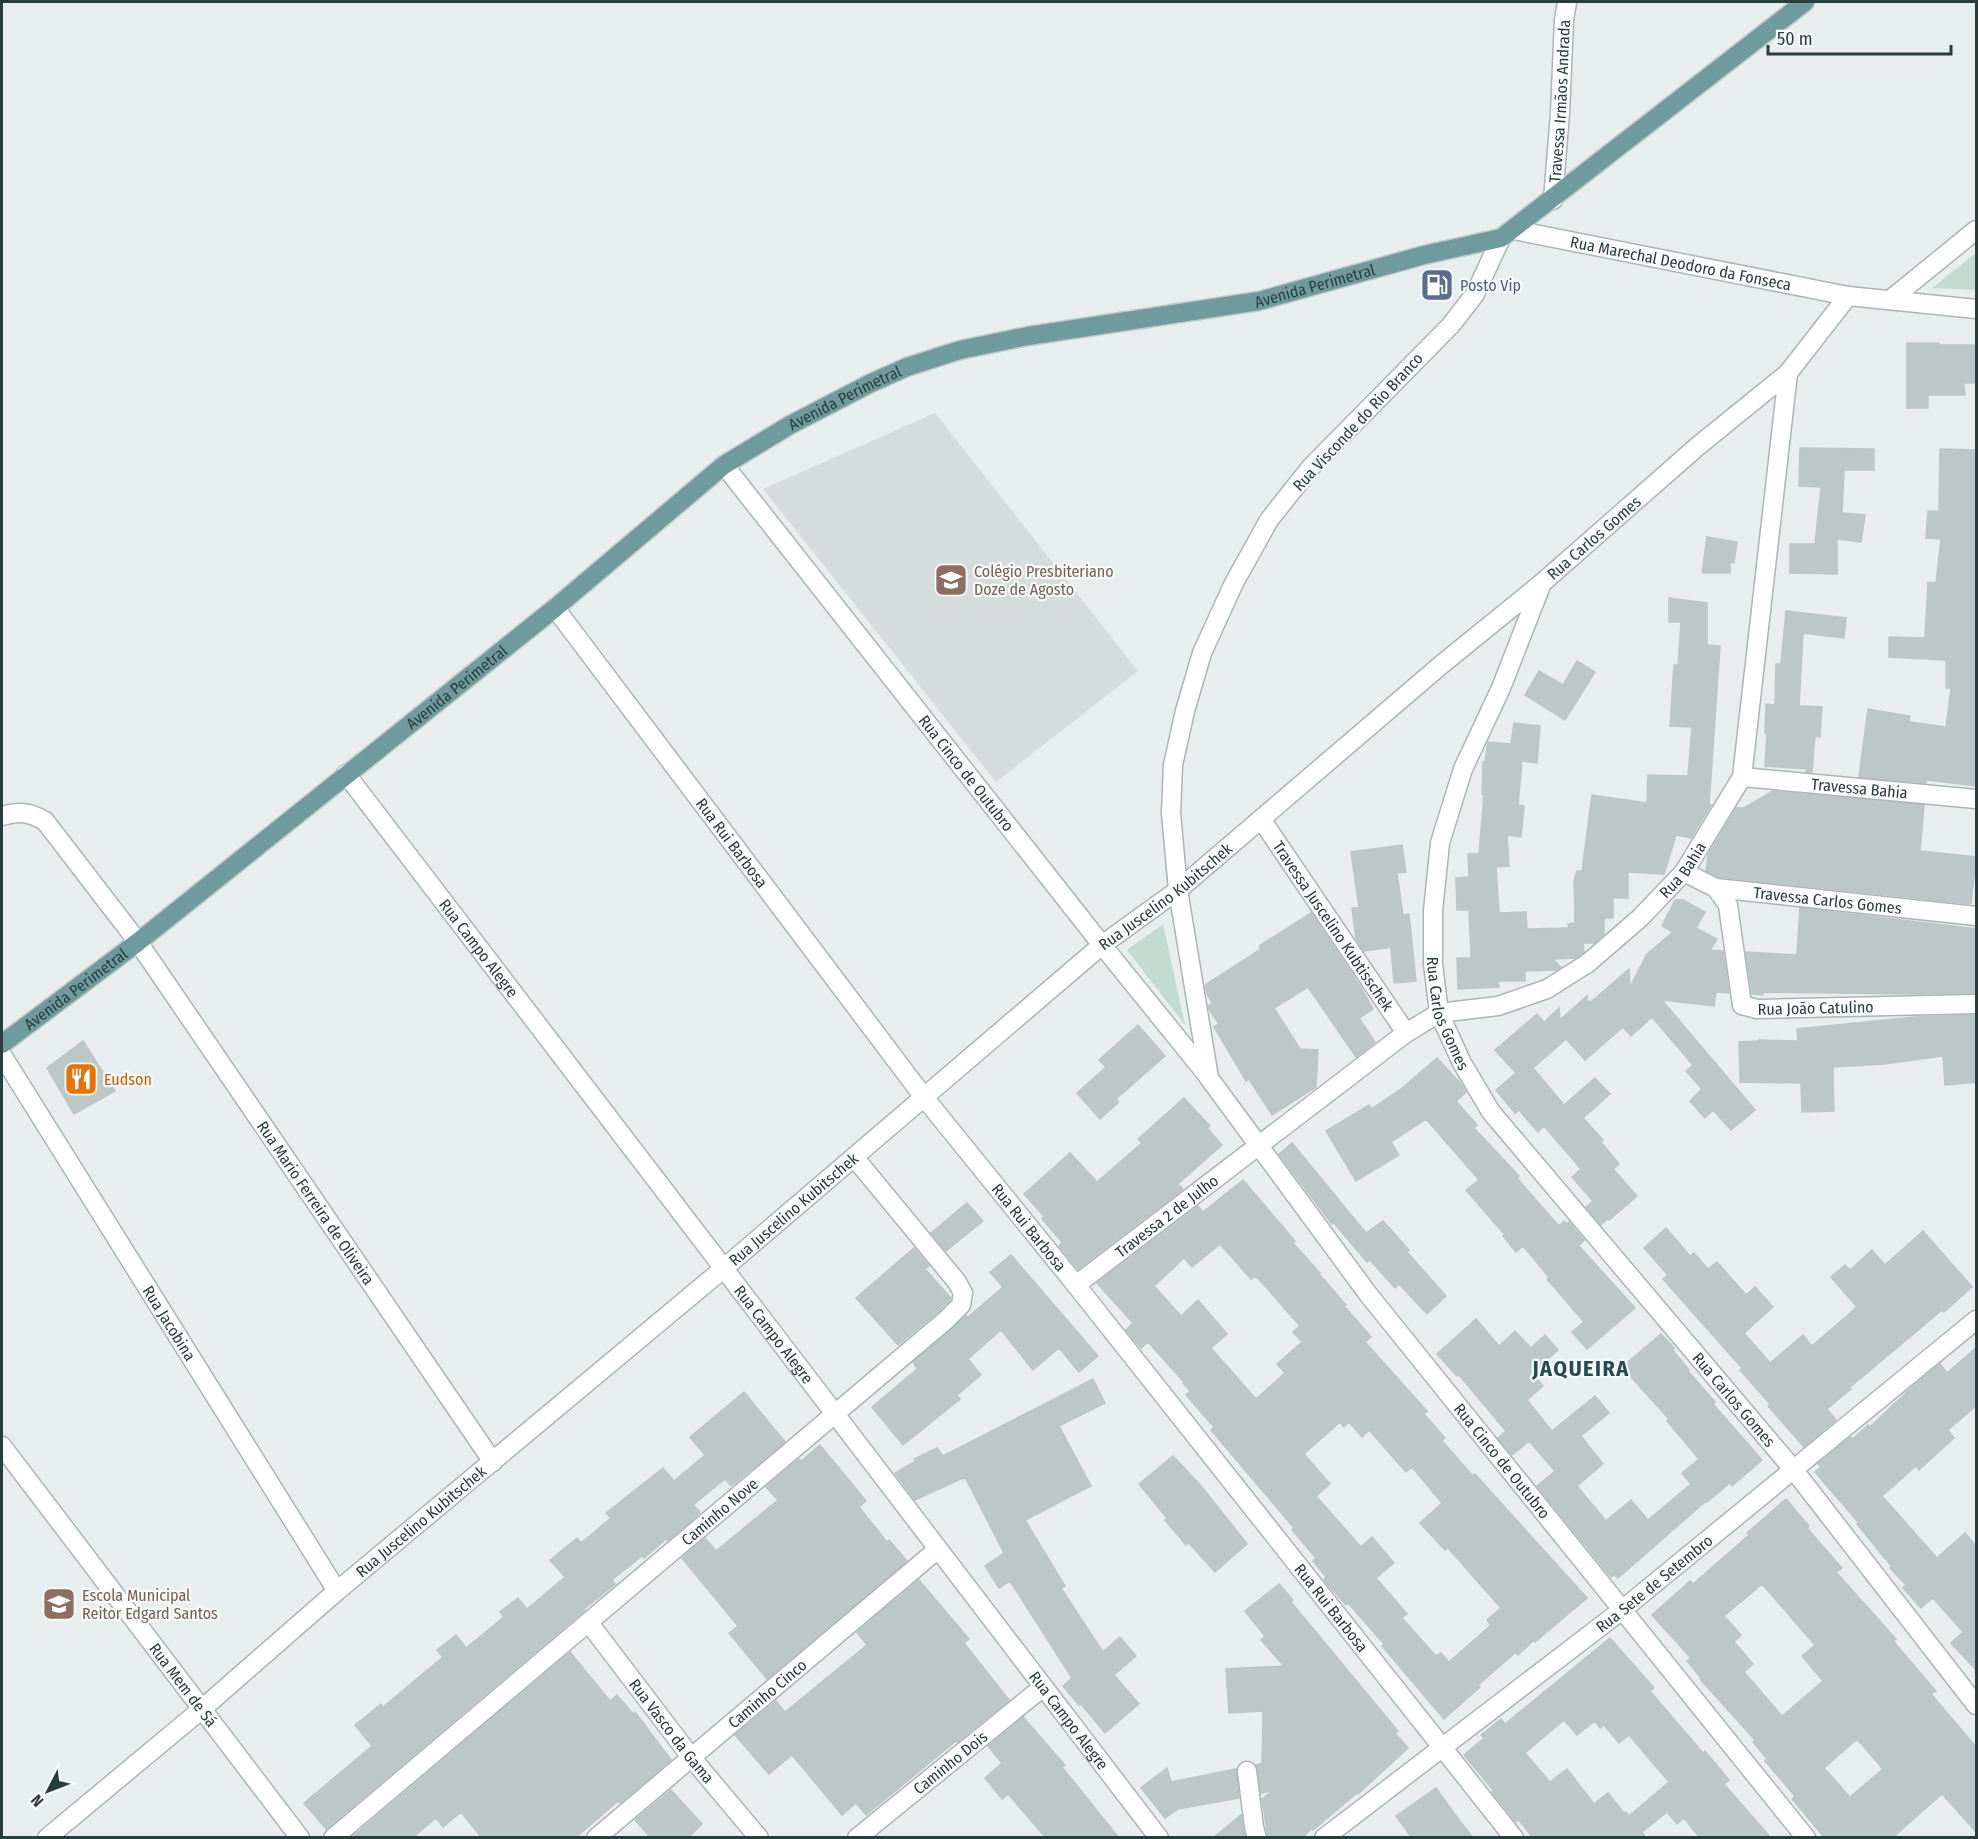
<svg xmlns="http://www.w3.org/2000/svg" width="1978" height="1839" viewBox="0 0 1978 1839" font-family="'Fira Sans Condensed',sans-serif">
	<rect width="100%" height="100%" fill="#e7eeed"/>
	<path fill="#d5dddc" d="M935 413 1138 671 996 782 763 489Z"/>
	<path fill="#c2dcd2" d="M1976 253V290L1932 288Z
		M1163 924 1185 1025 1127 950Z"/>
	<path fill="#bcc8c7" stroke="#bac7c6" stroke-width="1.5" fill-rule="evenodd" d="M1907 343H1939V345H1977V383H1964L1965 395H1928V408H1907Z
		M1800 448 1874 449V470H1844L1842 513 1865 515 1861 542 1837 539V574L1790 573V544H1815L1821 487 1799 486Z
		M1940 449 1977 450V786L1926 780V783L1859 777 1868 709 1910 716 1909 722 1946 727 1951 688H1946V660L1889 657V637L1925 638 1928 582 1936 583 1941 539 1926 538 1928 511H1939Z
		M1707 537 1737 542 1734 563 1730 562V573H1702Z
		M1669 598 1707 603V645L1720 646 1709 805H1711L1691 838 1676 835 1664 874 1628 872V898H1613V918H1604V934L1594 943H1583L1584 952 1575 958 1553 959 1561 967 1556 970 1525 971V981H1498L1499 987 1458 989 1457 958H1471L1469 910H1457L1456 878 1469 877 1468 854H1479L1484 795 1482 794 1483 762H1485L1488 742 1511 744 1514 723 1540 726 1537 763 1522 761 1518 805 1524 806 1521 837 1507 835 1509 866 1496 867 1499 913 1526 912 1527 929 1569 928 1568 924 1575 923 1574 881 1577 871H1582L1592 795 1647 803 1648 775 1688 776 1692 727 1670 726 1674 665H1678L1681 622H1669Z
		M1786 611 1846 618 1844 638 1803 633 1799 706 1822 707 1820 737 1815 736 1812 772H1805L1809 769 1765 766 1767 733H1765L1766 704 1775 705 1776 664H1781Z
		M1577 661 1595 672 1565 720 1525 695 1539 671 1563 685Z
		M1773 791 1924 805 1920 851 1976 857 1971 904 1719 877 1706 871 1708 855 1736 808H1744Z
		M1402 845 1406 872 1397 873 1403 915 1409 914 1416 981 1394 983 1391 947 1364 951 1356 939 1352 908H1359L1351 852Z
		M1675 900H1683L1705 912 1696 928 1717 939 1710 950 1723 951 1729 993 1716 992 1714 1006 1662 1000 1755 1110 1731 1130 1713 1110 1705 1118 1690 1101 1702 1089 1686 1071 1693 1065 1652 1017 1631 1036 1623 1027 1585 1060 1566 1039 1533 1068 1564 1105 1595 1078 1610 1094 1583 1118 1603 1140 1601 1142 1619 1164 1613 1169 1637 1196 1609 1220 1607 1219 1601 1225 1586 1207 1593 1201 1572 1177 1581 1169 1544 1126 1538 1132 1519 1110 1515 1113 1496 1090 1516 1073 1495 1050 1537 1014 1544 1022 1559 1008 1560 1020 1587 996V1003L1590 1001 1591 1002 1629 969 1630 987 1647 954 1673 932 1662 926Z
		M1800 908 1977 929V993L1916 994 1763 992V995L1752 994 1746 952 1797 955Z
		M1311 913 1360 986 1373 1009 1359 1018 1375 1042 1356 1057 1308 987 1274 1008 1300 1049 1318 1050 1316 1087 1272 1115 1249 1079 1246 1081 1214 1027 1219 1024 1209 1009 1208 1006 1212 1003 1207 994 1205 985 1261 949 1259 946Z
		M1977 1015V1082L1945 1085 1943 1056 1884 1064 1833 1067 1834 1111 1802 1112 1801 1083 1740 1082 1739 1042 1759 1041V1040L1798 1041 1797 1029 1915 1017Z
		M1138 1025 1165 1056 1116 1099 1119 1102 1100 1119 1077 1093 1106 1067 1099 1060Z
		M83 1041 115 1091 74 1114 47 1068Z
		M1437 1058 1461 1084 1466 1092 1456 1101 1477 1125 1474 1128 1519 1176 1517 1178 1557 1224 1560 1225 1564 1221 1567 1224 1569 1222 1584 1240 1579 1246 1635 1308 1587 1349 1572 1332 1584 1322 1547 1279 1549 1277 1523 1246 1516 1252 1503 1236 1505 1235 1466 1190 1479 1180 1426 1119 1391 1142 1399 1155 1356 1181 1326 1131 1369 1105 1371 1109 1401 1089Z
		M1184 1098 1210 1126 1207 1128 1222 1145 1178 1184 1183 1189 1078 1269 1059 1246 1062 1242 1042 1219 1044 1216 1024 1194 1070 1153 1097 1182 1142 1143 1138 1139Z
		M1292 1143 1366 1233 1383 1221 1409 1250 1407 1252 1446 1296 1427 1314 1399 1284 1395 1288 1370 1260 1367 1262 1334 1223 1332 1224 1279 1154Z
		M1243 1180 1295 1241 1293 1243 1320 1273 1319 1274 1346 1305 1344 1306 1371 1337 1365 1342 1427 1411 1424 1414 1445 1438 1442 1441 1473 1476 1475 1474 1587 1598 1535 1642 1534 1640 1518 1655 1515 1653 1478 1685 1480 1687 1444 1719 1382 1646 1384 1644 1348 1603 1346 1605 1324 1580 1326 1577 1313 1561 1316 1558 1292 1530 1294 1528 1211 1430 1214 1427 1186 1395 1190 1391 1183 1383 1184 1382 1148 1342 1141 1348 1126 1330 1133 1323 1097 1283 1198 1206 1203 1212ZM1220 1244 1251 1279 1256 1276 1300 1326 1293 1332 1302 1342 1277 1364 1285 1373 1256 1399 1211 1348 1227 1334 1198 1300 1181 1316 1154 1286 1184 1258 1192 1267ZM1340 1422 1344 1427 1349 1422 1362 1437 1369 1430 1406 1472 1412 1467 1442 1503 1420 1523 1445 1550 1448 1548 1501 1608 1487 1620 1491 1625 1449 1662 1441 1653 1436 1656 1402 1618 1407 1614 1376 1578 1394 1563 1372 1537 1361 1547 1316 1496 1330 1484 1304 1454Z
		M967 1203 983 1221 946 1251 931 1233Z
		M1666 1228 1690 1256 1694 1253 1708 1269 1717 1262 1746 1295 1755 1287 1773 1307 1744 1333 1770 1363 1803 1335 1812 1346 1857 1307 1831 1277 1845 1265 1850 1270 1872 1250 1885 1265 1923 1231 1972 1287 1944 1312 1942 1310 1849 1388 1851 1389 1827 1409 1836 1420 1804 1447 1768 1406 1770 1404 1740 1370 1742 1368 1663 1279 1668 1275 1644 1248Z
		M914 1248 929 1266 925 1269 951 1298 938 1312 898 1345 856 1298Z
		M1011 1255 1098 1356 1079 1372 1059 1348 1033 1370 1001 1330 968 1359 981 1375 957 1395 960 1399 903 1445 872 1407 917 1369 913 1362 966 1316 968 1317 1003 1287 990 1272Z
		M1476 1319 1499 1346 1515 1331 1531 1348 1545 1335 1558 1350 1532 1373 1543 1386 1527 1400 1552 1431 1595 1396 1609 1413 1581 1436 1603 1464 1577 1486 1606 1521 1631 1500 1648 1520 1691 1484 1682 1473 1699 1459 1667 1421 1669 1419 1622 1367 1661 1334 1674 1348 1672 1349 1689 1370 1688 1371 1715 1402 1713 1404 1762 1460 1732 1486 1730 1483 1707 1502 1706 1501 1618 1578 1614 1575 1611 1577 1537 1486 1555 1471 1529 1441 1512 1455 1498 1438 1506 1431 1459 1375 1457 1376 1437 1354Z
		M1977 1347V1405L1948 1430 1954 1438 1919 1470 1916 1466 1882 1496 1937 1558 1965 1533 1977 1547V1671L1951 1643 1963 1632 1933 1598 1921 1608 1903 1588 1906 1585 1890 1568 1892 1567 1857 1524 1859 1523 1815 1472 1821 1467 1818 1464 1851 1437 1853 1439 1868 1425 1870 1427 1911 1388 1940 1364 1947 1373Z
		M1093 1379 1105 1403 1059 1426 1091 1486 1025 1520 1065 1586 1061 1588 1103 1652 1120 1637 1136 1656 1114 1675 1139 1704 1105 1733 1081 1704 1079 1705 1063 1686 1072 1678 1010 1581 999 1588 985 1566 1004 1553 965 1477 915 1500 895 1473 916 1461 914 1459 937 1448 943 1456Z
		M744 1392 785 1442 731 1486 725 1479 693 1505 700 1512 691 1521 668 1540 666 1539 644 1558 642 1556 612 1580 615 1584 584 1609 585 1610 326 1829 304 1803 372 1746 355 1725 381 1704 383 1707 443 1657 437 1650 456 1635 466 1648 504 1617 500 1612 518 1598 527 1609 565 1577 550 1560 577 1538 581 1543 611 1518 606 1513 663 1468 674 1481 705 1455 690 1437Z
		M820 1445 866 1501 859 1507 887 1542 889 1540 907 1561 767 1679 729 1633 738 1626 682 1558 705 1538 716 1551 778 1500 766 1487 799 1459 801 1461Z
		M1173 1456 1202 1487 1247 1544 1215 1572 1189 1543 1186 1545 1165 1520 1167 1518 1139 1484Z
		M1786 1499 1809 1526 1807 1528 1842 1568 1836 1572 1896 1639 1893 1641 1936 1691 1931 1694 1977 1748V1833L1942 1794 1892 1838H1825L1792 1799 1795 1796 1765 1761 1767 1759 1753 1742 1755 1740 1700 1679 1701 1678 1687 1661 1691 1658 1652 1615 1690 1581 1693 1584 1749 1535 1747 1533ZM1762 1584 1815 1645 1802 1656 1823 1681 1782 1716 1744 1672 1753 1664 1734 1642 1741 1635 1724 1616ZM1857 1739 1883 1769 1850 1797 1824 1768Z
		M919 1580 969 1639 964 1643 1009 1700 957 1742 956 1741 866 1815 856 1803 842 1815 792 1755 769 1774 735 1735 776 1701 785 1712 867 1645 857 1632Z
		M1279 1584 1293 1600 1291 1602 1398 1731 1395 1733 1408 1748 1358 1794 1357 1793 1313 1830 1312 1828 1302 1838H1268L1262 1799 1272 1791 1261 1793 1256 1765 1262 1763 1263 1711 1229 1713 1226 1669 1284 1666 1261 1640 1265 1636 1245 1611Z
		M1610 1638 1654 1688 1650 1691 1703 1753 1705 1751 1729 1780 1724 1784 1771 1838H1700L1684 1818 1677 1824 1667 1812 1642 1832 1646 1838H1533L1519 1820 1516 1822 1492 1792 1493 1790 1464 1755 1484 1738 1481 1735 1501 1719 1505 1724ZM1564 1720 1577 1735 1595 1721 1600 1728 1604 1725 1619 1743 1629 1735 1669 1782 1629 1816 1626 1812 1624 1813 1608 1793 1594 1804 1567 1769 1550 1782 1525 1753Z
		M570 1652 610 1701 617 1695 633 1714 635 1712 671 1760 620 1803 618 1801 575 1838H482L461 1812 443 1827 436 1818 412 1838H351Z
		M1023 1717 1065 1765 1062 1767 1119 1838H1046L1008 1794 1002 1799 985 1778 1002 1763 988 1746Z
		M1167 1768 1171 1782 1236 1769 1239 1798 1178 1809 1165 1818 1141 1788Z
		M1436 1788 1454 1813 1473 1838H1412L1396 1816Z
		M671 1790 702 1824 688 1838H651L635 1820Z
		M1241 1815 1245 1838H1213Z"/>
	<g fill="none" stroke-linecap="round" stroke-linejoin="round">
		<g stroke="#aab5b5" stroke-width="21">
			<g id="minor">
				<path id="s1" d="M1553 200 1560 113 1564 20 1567 2"/>
				<path id="s2" d="M1514 230 1848 296 1976 309"/>
				<path id="s3" d="M1501 238 1475 294 1451 325 1311 467 1269 520 1234 583 1202 653 1185 711 1173 765 1171 813 1178 890 1209 1078 1368 1294 1806 1838"/>
				<path id="s4" d="M1848 296 1788 373 1698 446 1542 583 1501 688 1463 769 1440 843 1433 911V964L1439 1013 1462 1063 1491 1112 1793 1469 1976 1705"/>
				<path d="M1890 300 1976 230"/>
				<path id="s5" d="M724 465 1102 945 1208 1076"/>
				<path id="s6" d="M555 608 923 1096 1076 1285 1514 1838"/>
				<path id="s7" d="M346 774 1159 1838"/>
				<path id="s8" d="M1742 777 1976 799"/>
				<path id="s9" d="M2 816C20 811 29 812 45 821L138 942 493 1462"/>
				<path id="s10" d="M1261 819 1406 1033"/>
				<path id="s11" d="M1684 872 1716 888 1976 916"/>
				<path id="s12" d="M1716 888 1728 905 1742 1005 1757 1009 1976 1004"/>
				<path id="s13" d="M2 1055 337 1591"/>
				<path id="s14" d="M1076 1285 1406 1033 1439 1013 1498 1006 1547 989 1588 963 1640 918 1684 872 1742 777 1788 373"/>
				<path id="s15" d="M2 1446 300 1838"/>
				<path id="s16" d="M589 1623 691 1757 759 1838"/>
				<path d="M1247 1771 1254 1827 1257 1838"/>
				<path id="s17" d="M47 1838 202 1709 337 1591 723 1269 1102 945 1178 890 1441 665 1542 583"/>
				<path id="s18" d="M333 1838 946 1320 961 1305 963 1293 957 1282 854 1157"/>
				<path id="s19" d="M596 1838 938 1549"/>
				<path id="s20" d="M857 1838 1043 1687"/>
				<path id="s21" d="M1324 1838 1622 1610 1976 1320"/>
			</g>
		</g>
		<g stroke="#c3c9c9" stroke-width="21">
			<g id="major">
				<path id="s22" d="M2 1044 138 942 555 608 724 465 790 425 871 383 907 367 960 350 1028 336 1259 301 1424 255 1501 238 1805 2"/>
			</g>
		</g>
		<use href="#minor" stroke="#fff" stroke-width="18"/>
		<use href="#major" stroke="#709b9e" stroke-width="18"/>
	</g>
	<defs>
		<g id="fuel-square" transform="scale(1.725)"><rect x="-9" y="-9" width="18" height="18" rx="4" fill="#5c6f8a" stroke="#f7fafa"/><path d="M-5.5-6h7V0h2V4h1.3V-2.5L3-4.5l.8-.8L6-3V5H2.5V1h-1V6h-7ZM-4.2-4.7v3.2H.2V-4.7Z" fill="#fff"/></g>
		<g id="school-square" transform="scale(1.725)"><rect x="-9" y="-9" width="18" height="18" rx="4" fill="#8d6e63" stroke="#f7fafa"/><path d="M0-5L7-2L0 1L-7-2ZM-4 1L0 2.5L4 1V4Q0 6-4 4Z" fill="#fff"/></g>
		<g id="restaurant-square" transform="scale(1.725)"><rect x="-9" y="-9" width="18" height="18" rx="4" fill="#e8710a" stroke="#f7fafa"/><path d="M-5-6h1v4h1v-4h1v4h1v-4h1v5L-1.5 .5V6h-2V.5L-5-1ZM5-6V6H3V1.5H1.5Q1.5-4 5-6Z" fill="#fff"/></g>
	</defs>
	<g fill-rule="evenodd">
		<use href="#fuel-square" x="1437" y="285"/>
		<use href="#school-square" x="951" y="580"/>
		<use href="#restaurant-square" x="81" y="1079"/>
		<use href="#school-square" x="59" y="1604"/>
	</g>
	<g text-anchor="middle" dominant-baseline="central" stroke-width="4.5" stroke-linejoin="round" paint-order="stroke">
		<g font-size="16" fill="#273d3e" stroke="#f7fafa">
			<text stroke="none"><textPath href="#s1" startOffset="99">Travessa Irmãos Andrada</textPath></text>
			<text stroke="none"><textPath href="#s2" startOffset="170">Rua Marechal Deodoro da Fonseca</textPath></text>
			<text stroke="none"><textPath href="#s22" startOffset="1550">Avenida Perimetral</textPath></text>
			<text stroke="none"><textPath href="#s22" startOffset="1064">Avenida Perimetral</textPath></text>
			<text transform="translate(1358 422) rotate(-47)">Rua Visconde do Rio Branco</text>
			<text transform="translate(1594 538) rotate(-41)">Rua Carlos Gomes</text>
			<text stroke="none"><textPath href="#s22" startOffset="578">Avenida Perimetral</textPath></text>
			<text stroke="none"><textPath href="#s5" startOffset="392">Rua Cinco de Outubro</textPath></text>
			<text stroke="none"><textPath href="#s8" startOffset="118">Travessa Bahia</textPath></text>
			<text stroke="none"><textPath href="#s6" startOffset="294">Rua Rui Barbosa</textPath></text>
			<text stroke="none"><textPath href="#s14" startOffset="747">Rua Bahia</textPath></text>
			<text stroke="none"><textPath href="#s17" startOffset="1462">Rua Juscelino Kubitschek</textPath></text>
			<text stroke="none"><textPath href="#s11" startOffset="148">Travessa Carlos Gomes</textPath></text>
			<text stroke="none"><textPath href="#s10" startOffset="129">Travessa Juscelino Kubtisschek</textPath></text>
			<text stroke="none"><textPath href="#s7" startOffset="219">Rua Campo Alegre</textPath></text>
			<text stroke="none"><textPath href="#s22" startOffset="92">Avenida Perimetral</textPath></text>
			<text stroke="none"><textPath href="#s12" startOffset="196">Rua João Catulino</textPath></text>
			<text stroke="none"><textPath href="#s4" startOffset="874">Rua Carlos Gomes</textPath></text>
			<text stroke="none"><textPath href="#s9" startOffset="513">Rua Mario Ferreira de Oliveira</textPath></text>
			<text stroke="none"><textPath href="#s17" startOffset="976">Rua Juscelino Kubitschek</textPath></text>
			<text stroke="none"><textPath href="#s14" startOffset="114">Travessa 2 de Julho</textPath></text>
			<text stroke="none"><textPath href="#s6" startOffset="780">Rua Rui Barbosa</textPath></text>
			<text stroke="none"><textPath href="#s13" startOffset="316">Rua Jacobina</textPath></text>
			<text stroke="none"><textPath href="#s7" startOffset="705">Rua Campo Alegre</textPath></text>
			<text stroke="none"><textPath href="#s4" startOffset="1360">Rua Carlos Gomes</textPath></text>
			<text stroke="none"><textPath href="#s3" startOffset="1431">Rua Cinco de Outubro</textPath></text>
			<text stroke="none"><textPath href="#s18" startOffset="506">Caminho Nove</textPath></text>
			<text stroke="none"><textPath href="#s17" startOffset="490">Rua Juscelino Kubitschek</textPath></text>
			<text stroke="none"><textPath href="#s21" startOffset="417">Rua Sete de Setembro</textPath></text>
			<text stroke="none"><textPath href="#s6" startOffset="1266">Rua Rui Barbosa</textPath></text>
			<text stroke="none"><textPath href="#s15" startOffset="300">Rua Mem de Sá</textPath></text>
			<text stroke="none"><textPath href="#s19" startOffset="224">Caminho Cinco</textPath></text>
			<text stroke="none"><textPath href="#s7" startOffset="1191">Rua Campo Alegre</textPath></text>
			<text stroke="none"><textPath href="#s16" startOffset="136">Rua Vasco da Gama</textPath></text>
			<text stroke="none"><textPath href="#s20" startOffset="120">Caminho Dois</textPath></text>
		</g>
		<g font-size="16" fill="#4e5e75" stroke="#f7fafa" text-anchor="start">
			<text x="1460" y="285">Posto Vip</text>
		</g>
		<g font-size="16" fill="#785e54" stroke="#f7fafa" text-anchor="start">
			<text x="974" y="571">Colégio Presbiteriano<tspan x="974" dy="18">Doze de Agosto</tspan></text>
			<text x="82" y="1595">Escola Municipal<tspan x="82" dy="18">Reitor Edgard Santos</tspan></text>
		</g>
		<g font-size="16" fill="#c56008" stroke="#f7fafa" text-anchor="start">
			<text x="104" y="1079">Eudson</text>
		</g>
		<g font-size="22" font-weight="bold" letter-spacing="1.5" fill="#254b4e" stroke="#f7fafa">
			<text x="1581" y="1368">JAQUEIRA</text>
		</g>
	</g>
	<rect width="1978" height="1839" fill="none" stroke="#273d3e" stroke-width="6"/>
	<g transform="translate(48 1791) rotate(228)" stroke="#f7fafa" stroke-width="4.5" paint-order="stroke">
	<path d="M0-4.5L10 22L0 15L-10 22Z" fill="#273d3e"/>
	<text y="-9" font-size="16" font-weight="bold" text-anchor="middle" fill="#273d3e">N</text>
	</g>
	<path d="M1768 45v9h183v-9" fill="none" stroke="#273d3e" stroke-width="3"/>
	<text x="1777" y="45" font-size="18" fill="#273d3e" stroke="#f7fafa" stroke-width="4.5" paint-order="stroke">50 m</text>
</svg>
